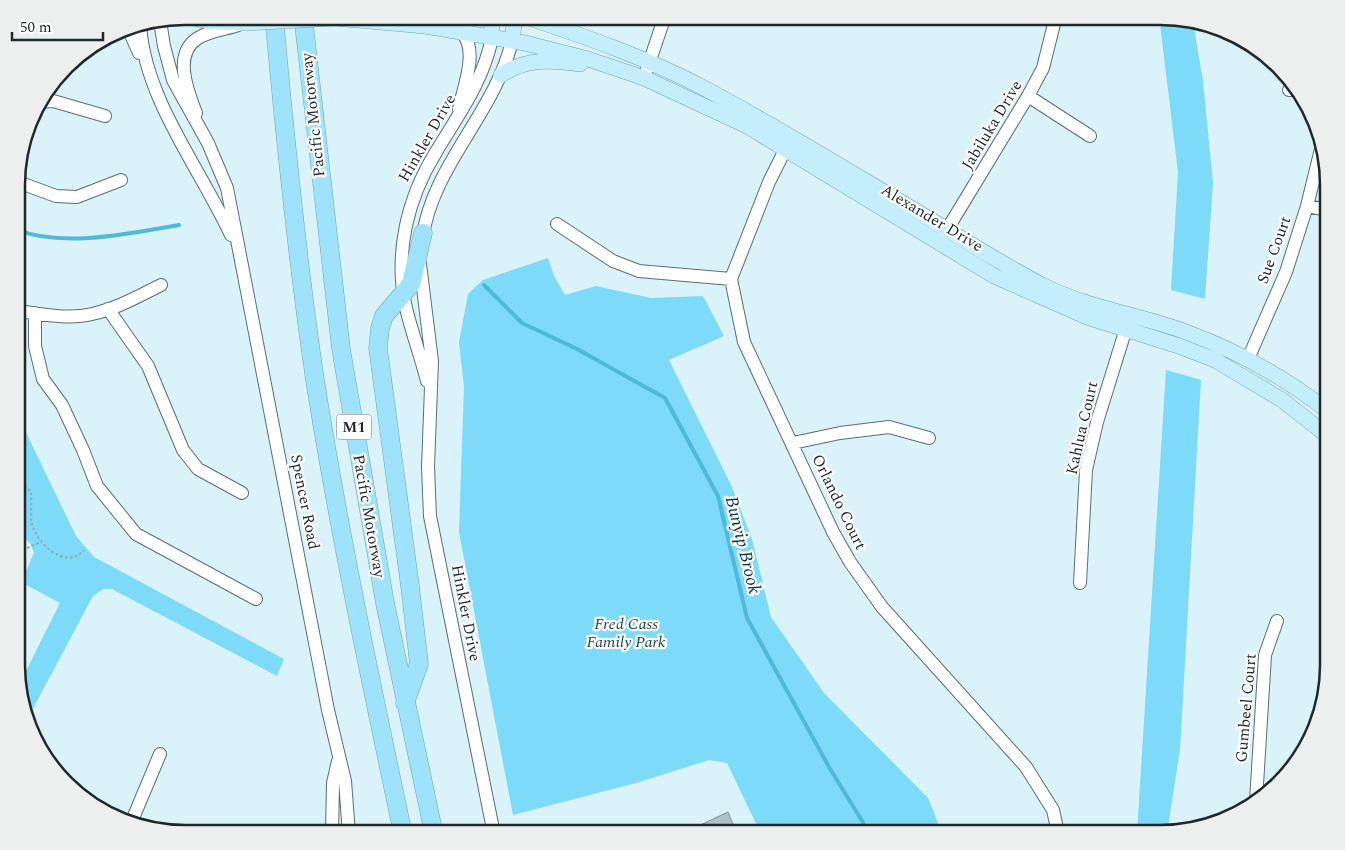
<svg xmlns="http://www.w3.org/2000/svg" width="1345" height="850" viewBox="0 0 1345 850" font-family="Spectral,serif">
	<rect width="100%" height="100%" fill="#daf2fa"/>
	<path fill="#7ddaf8" d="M1159 16 1193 22 1203 81 1213 183 1205 299 1171 290 1178 172Z
		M548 258 554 276 565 295 596 286 651 298 703 296 724 336 669 360 732 487 752 539 771 617 824 693 928 798 942 833 761 834 727 763 709 760 636 783 513 815 459 532 464 387 459 342 468 294 483 280Z
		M1166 370 1201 380 1180 750 1167 833H1137Z
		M18 416 76 536 94 557 284 659 277 676 112 589H103L93 596 28 718 18 687 60 603 21 582 34 553 30 543 18 535V516L24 507 18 501Z"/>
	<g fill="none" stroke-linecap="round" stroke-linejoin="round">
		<path stroke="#4eb9d9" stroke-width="4" d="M18 230C63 248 132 233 179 225
			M484 285 522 323 577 349 665 398 718 496 747 618 829 767 870 834"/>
	</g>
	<path fill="#abc2ca" stroke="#7c929a" d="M728 812 737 834H681Z"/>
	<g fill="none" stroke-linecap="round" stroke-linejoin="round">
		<g stroke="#5a6f76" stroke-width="14">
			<path id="minor" d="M160 21 164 46 173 80 208 143 227 188 328 710 345 781 349 834
				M140 25C145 100 200 168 231 235
				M128 28 139 53
				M644 78 665 16
				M1289 90H1296
				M1028 96 1090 136
				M40 102 53 101 105 116
				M459 109C463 89 479 50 462 33
				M196 113C188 92 172 54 198 38 209 31 226 29 238 25
				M789 142 769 182 731 279 744 342 833 532 850 562 882 607 1026 767 1053 810 1058 833
				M18 182 56 196 77 197 121 180
				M1307 206 1328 210
				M557 224 613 261 639 271 731 279
				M942 238 1028 96 1043 68 1056 16
				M422 241C431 166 495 114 512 41
				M420 264 432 361 428 467 430 516 494 834
				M108 309 148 366 183 450 198 469 242 493
				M18 311C42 314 68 320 92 314 116 309 139 296 161 285
				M35 313V346L43 379 62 405 83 450 97 486 136 534 256 599
				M1248 359 1286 272 1307 206 1321 149
				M427 381C421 357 412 333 406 308 394 254 407 199 436 152 458 115 483 82 492 38
				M793 443 840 433 889 427 929 438
				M1080 583 1086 470 1097 422 1128 322
				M1256 801 1265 655 1277 621
				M131 823 160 754
				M332 834 333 783 338 761"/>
		</g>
		<g stroke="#72a2b2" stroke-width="16">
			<path id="major" d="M184 16 212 22 247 23
				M523 16C584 36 647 58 704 88 781 129 855 175 931 220 969 243 1005 266 1044 286 1089 308 1140 315 1186 332 1238 351 1285 378 1328 411
				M335 18 425 26 525 43 588 59 644 78 747 126 994 276 1087 317 1179 346 1215 360 1282 400 1328 436
				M492 38V16
				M512 41 515 16
				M501 75C526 58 551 60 580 64"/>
		</g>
		<g stroke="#72a2b2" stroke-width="19">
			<path id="highway" d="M274 16C285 138 297 259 315 380 339 532 371 683 403 834
				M303 16 341 349 385 603 434 834
				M405 703 419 664 410 586 378 348 380 328 384 316 411 284 423 233"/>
		</g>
		<path stroke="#98aab0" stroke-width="2" stroke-dasharray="2.5 2.5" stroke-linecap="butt" d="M18 478 31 492C32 502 30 515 32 524 37 544 66 571 84 550
			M18 552 41 542"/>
		<use href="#minor" stroke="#fff" stroke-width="12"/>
		<use href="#major" stroke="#c5eefd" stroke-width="15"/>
		<use href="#highway" stroke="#9ee3fb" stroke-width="18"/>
		<g stroke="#72a2b2" stroke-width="16" stroke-linecap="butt">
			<path id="major-bridge" d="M247 23 335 18"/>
		</g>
		<use href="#major-bridge" stroke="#c5eefd" stroke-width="15"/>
	</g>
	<g text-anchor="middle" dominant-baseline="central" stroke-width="4.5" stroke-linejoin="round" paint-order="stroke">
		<rect fill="#fff" stroke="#62686b" stroke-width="1" x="336.5" y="414.5" width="35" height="25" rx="4"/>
		<g font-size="15" font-weight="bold" fill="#1f282b">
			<text x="354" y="427">M1</text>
		</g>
		<g font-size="16" fill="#1f282b" stroke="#fff">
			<text transform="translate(313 115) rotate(-96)">Pacific Motorway</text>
			<text transform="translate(992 125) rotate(-59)">Jabiluka Drive</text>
			<text transform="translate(427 138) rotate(-60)">Hinkler Drive</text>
			<text transform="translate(932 218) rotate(31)">Alexander Drive</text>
			<text transform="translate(1274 250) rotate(-70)">Sue Court</text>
			<text transform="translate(1082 428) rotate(-77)">Kahlua Court</text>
			<text transform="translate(305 502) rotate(79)">Spencer Road</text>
			<text transform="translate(839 502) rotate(64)">Orlando Court</text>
			<text transform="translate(369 516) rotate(80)">Pacific Motorway</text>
			<text transform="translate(466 613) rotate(79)">Hinkler Drive</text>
			<text transform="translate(1246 708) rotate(-85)">Gumbeel Court</text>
		</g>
		<g font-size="16" font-style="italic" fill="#154452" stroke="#fff">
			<text x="626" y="624">Fred Cass<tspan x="626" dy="18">Family Park</tspan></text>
		</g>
		<g font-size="18" font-style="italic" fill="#023543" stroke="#fff">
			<text transform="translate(743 545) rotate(76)">Bunyip Brook</text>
		</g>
	</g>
	<path d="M0 0H1345V850H0ZM185 25H1160A160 160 0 0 1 1320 185V665A160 160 0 0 1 1160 825H185A160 160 0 0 1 25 665V185A160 160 0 0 1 185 25Z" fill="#edeeee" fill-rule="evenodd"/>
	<path fill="none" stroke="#1f282b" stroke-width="2.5" d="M185 25H1160A160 160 0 0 1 1320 185V665A160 160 0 0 1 1160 825H185A160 160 0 0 1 25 665V185A160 160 0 0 1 185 25Z"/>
	<path d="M12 32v8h91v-8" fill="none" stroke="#1f282b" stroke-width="2.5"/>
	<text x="20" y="32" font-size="15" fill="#1f282b" stroke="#ffffff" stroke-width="4" paint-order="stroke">50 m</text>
</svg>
